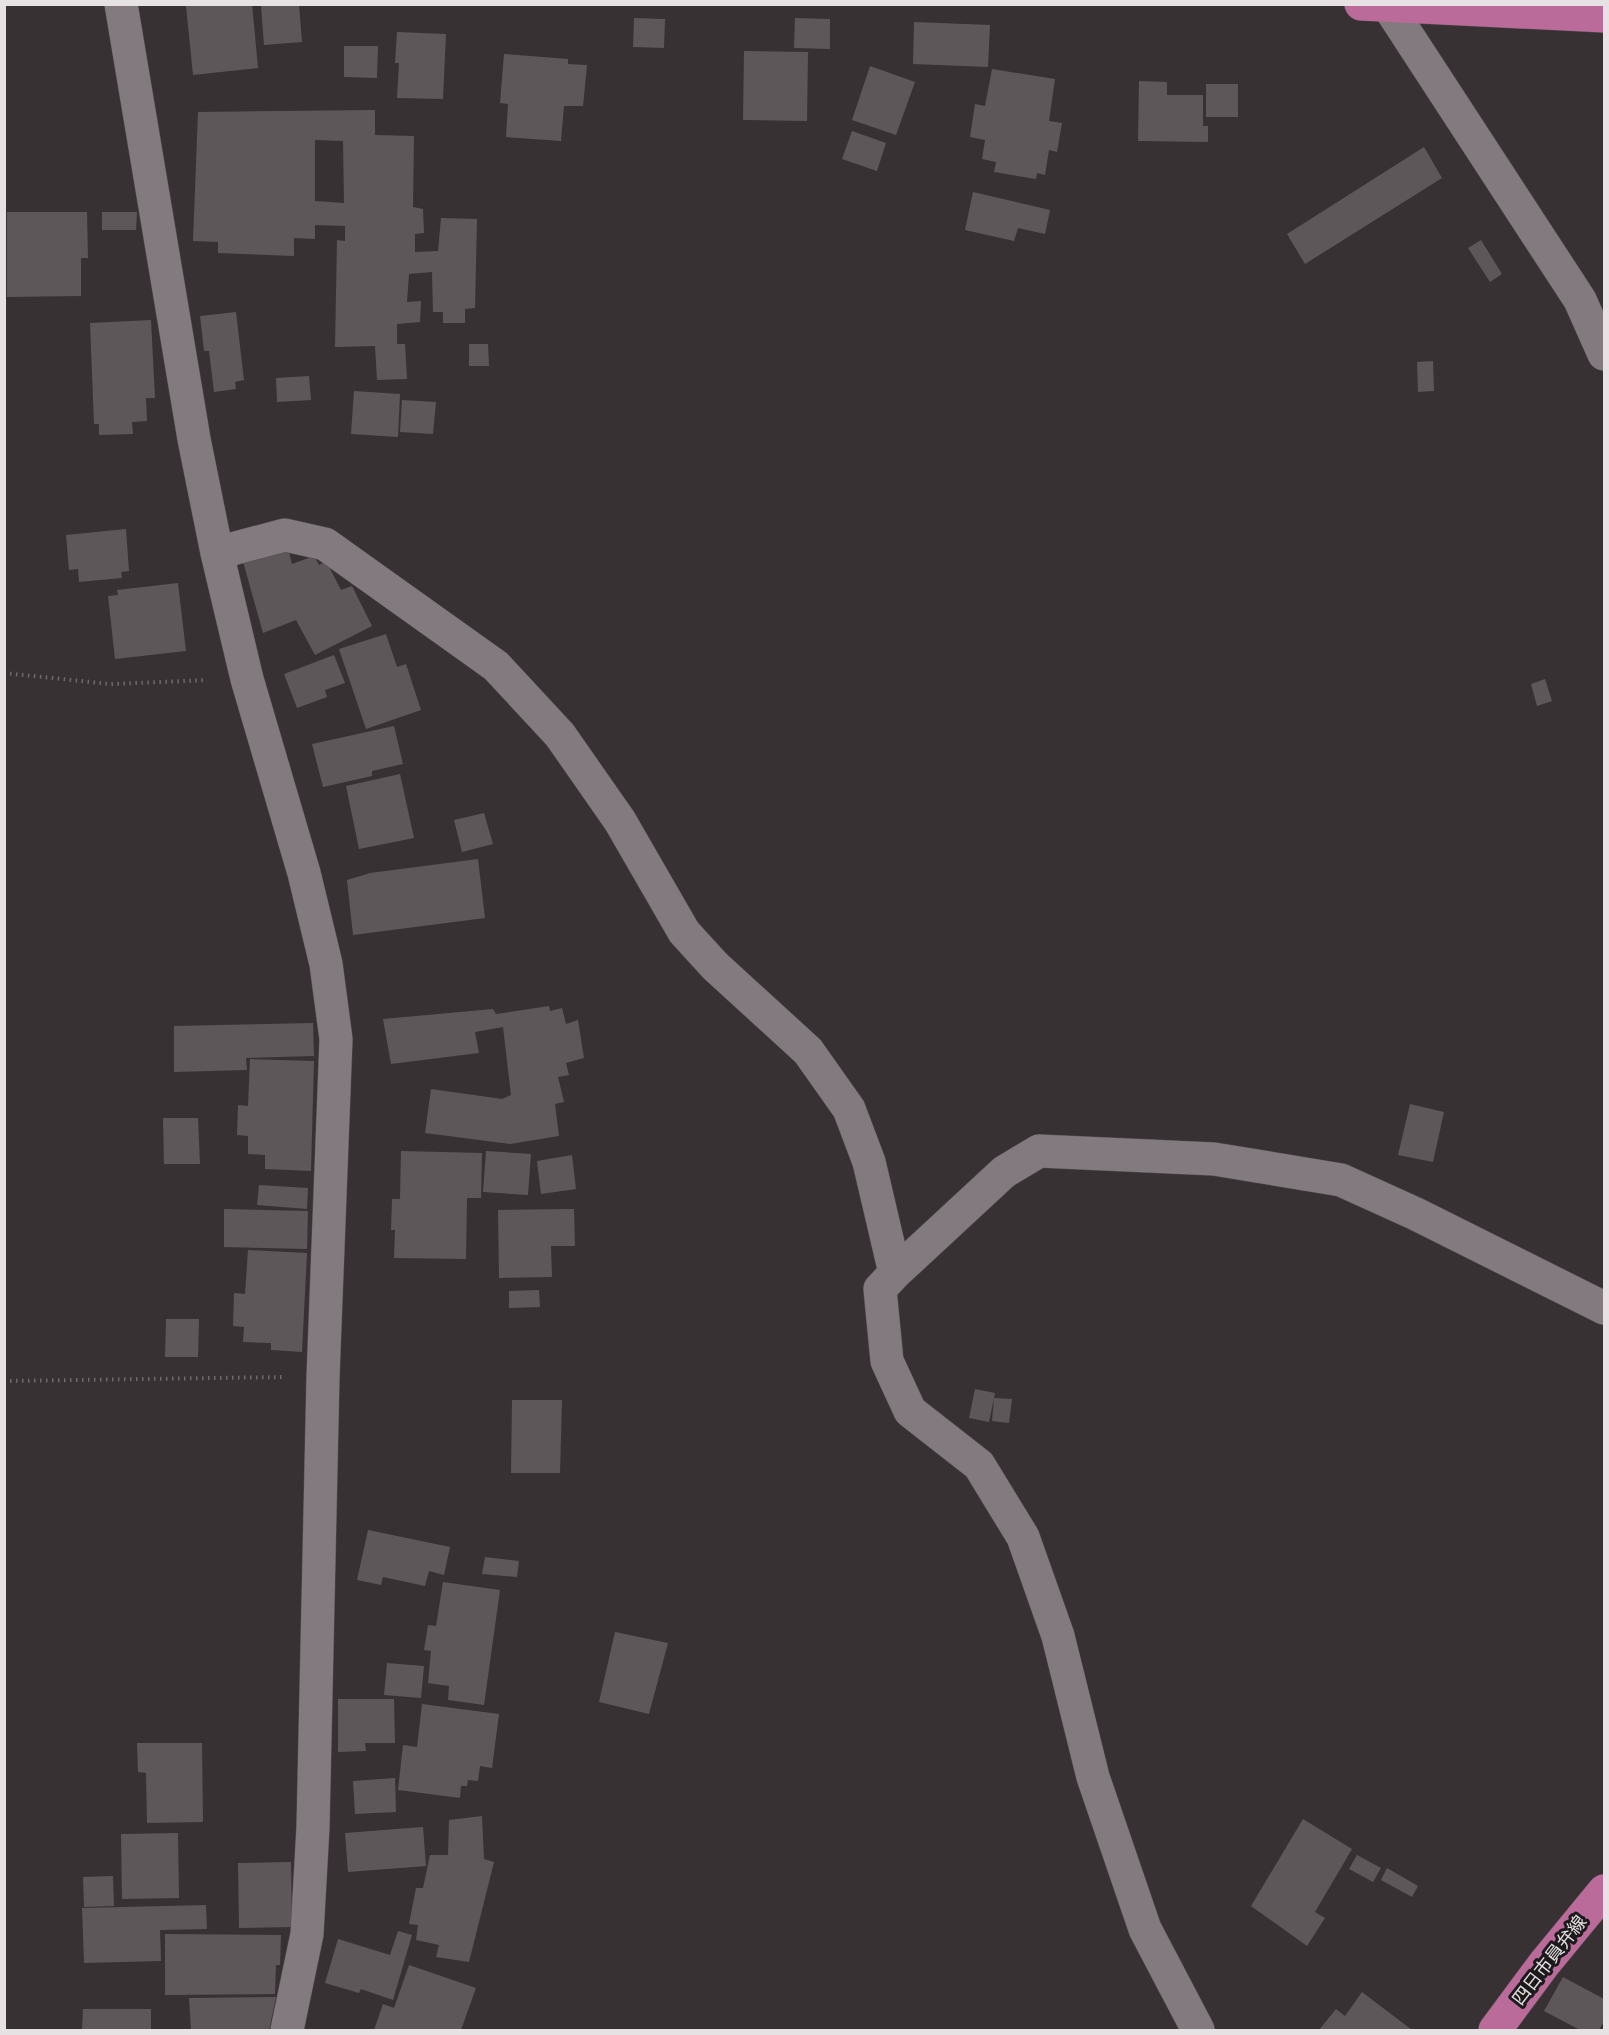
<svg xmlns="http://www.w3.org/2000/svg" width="1609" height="2035" viewBox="0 0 1609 2035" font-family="Merriweather,'Noto Sans JP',serif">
	<rect width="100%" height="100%" fill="#383134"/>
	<path fill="#5e575a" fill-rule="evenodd" d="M200 4H252L258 68 193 75 186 6Z
		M299 4 302 42 264 45 261 6Z
		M634 18 665 19 664 48 633 47Z
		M795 18 830 19V49L794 48Z
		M914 22 990 25 988 67 913 64Z
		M397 32 446 34 443 99 397 98 399 63H395Z
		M344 46H378L377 78 344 77Z
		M744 51 808 52 807 121 743 120Z
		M504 54 568 59V64L587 65 583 106H564L561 141 506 137 508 104 500 103Z
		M870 66 915 82 896 135 852 120Z
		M992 69 1055 79 1049 121 1062 123 1057 152 1049 150 1045 175 1037 173 1036 179 994 172 996 162 982 159 985 140 970 137 975 104 985 106Z
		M1139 81 1167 82V95H1203V126H1208V142L1138 141Z
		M1206 84H1238V117H1206Z
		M375 110V135L414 136 413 207 423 209 424 233 415 234V252L438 251 441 218 477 219 475 308 465 309V323H443V312H433L432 272 409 274 407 302 421 301 420 322 397 324V344H405L407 379 377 380 375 346 335 347 337 240 345 241V226L315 225V239L294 238V256L218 253V242L193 241 198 112ZM315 140 343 141 344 203 315 201Z
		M852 131 886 143 877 171 842 159Z
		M1424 147 1442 178 1305 264 1287 234Z
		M973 192 1050 210 1045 234 1018 228 1014 241 965 230Z
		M7 212H87L88 258H81V296L7 297Z
		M102 212H137L136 230H102Z
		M1481 240 1502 274 1490 282 1468 248Z
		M236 312 244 380 235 382 236 389 214 392 209 351H204L200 316Z
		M151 320 155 398H146L147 421 132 422 133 434 99 435V424H94L90 323Z
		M469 344H488L489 366H469Z
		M1433 361 1434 391 1418 392 1417 362Z
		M309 376 311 400 277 402 276 378Z
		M354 391 400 394 398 437 351 434Z
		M402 400 436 402 433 434 400 432Z
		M126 529 129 571 121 572 122 578 79 582 78 569 69 570 66 535Z
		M288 548 292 564 314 556 319 565 326 561 341 590 352 586 372 626 315 655 296 620 263 633 242 558Z
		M178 583 186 651 115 659 108 596 118 595 117 590Z
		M386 634 397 667 406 664 421 710 366 729 339 649Z
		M334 655 345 683 325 690 327 697 297 708 284 674Z
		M1545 679 1552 701 1537 706 1531 684Z
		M394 726 403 764 372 771V776L323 787 312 744Z
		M400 774 414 838 359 849 346 786Z
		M484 813 493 844 462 852 454 820Z
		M478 859 485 918 353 935 347 880 370 873Z
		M549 1006 550 1011 562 1008 566 1024 578 1020 584 1058 566 1063 569 1075 558 1077 564 1102 555 1104 559 1136 510 1144 425 1133 431 1089 502 1099 511 1095 503 1027 475 1032 479 1053 391 1064 383 1019 493 1009 496 1014Z
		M313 1023 314 1056 246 1058 247 1070 174 1072V1026Z
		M250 1059 314 1061 311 1171 265 1169V1155L248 1154V1136L237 1135 238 1105 248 1106Z
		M1410 1104 1444 1112 1433 1162 1398 1155Z
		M163 1118H198L200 1164H164Z
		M401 1151 482 1153 481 1198H467L466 1259 394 1258 395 1230H391L392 1199H400Z
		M486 1151 531 1154 528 1195 483 1192Z
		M572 1155 576 1189 541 1194 537 1161Z
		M259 1185 308 1188 307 1209 257 1205Z
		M224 1209 308 1211 307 1249 224 1247Z
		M574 1209 575 1246H551L552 1277 499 1278 498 1210Z
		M248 1250 307 1253 302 1352 271 1350V1343L243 1342 244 1327 233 1326 234 1293 245 1294Z
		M539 1290 540 1307 509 1308V1291Z
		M166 1319H199L198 1357H165Z
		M975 1389 995 1393 989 1422 969 1418Z
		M994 1398 1012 1399 1009 1423 992 1421Z
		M512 1400H562L560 1473H511Z
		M368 1530 450 1547 444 1575 429 1571 425 1586 383 1577 381 1585 357 1580Z
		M485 1557 519 1561 517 1577 482 1574Z
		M443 1582 500 1590 484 1705 448 1700 449 1686 428 1683 431 1651 424 1650 428 1625 436 1626Z
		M615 1632 668 1643 649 1714 599 1702Z
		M387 1663 424 1666 421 1698 384 1695Z
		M338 1699H394L395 1743H365L366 1751 338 1752Z
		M422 1704 499 1714 492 1768 480 1766 478 1781 468 1780 467 1786H461L460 1798 398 1790 403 1745 417 1747Z
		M137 1743H202L203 1822 147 1823 146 1773 138 1772Z
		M395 1778 396 1812 355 1814 353 1781Z
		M482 1816 484 1859 494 1862 469 1962 436 1957 439 1945 416 1940 418 1925 409 1924 416 1888H423L430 1855H448L449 1820Z
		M1303 1819 1352 1849 1315 1912 1325 1918 1307 1946 1251 1906Z
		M423 1827 426 1866 348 1872 345 1833Z
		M178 1833 179 1898 122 1899 121 1834Z
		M1357 1855 1381 1868 1373 1882 1349 1869Z
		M291 1862 292 1927 239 1928 238 1863Z
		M1387 1868 1418 1886 1412 1897 1381 1880Z
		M113 1876 114 1906 84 1907 83 1877Z
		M206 1905 207 1929 160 1930 161 1961 84 1963 82 1908Z
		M398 1931 412 1935 393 2000 361 1989 359 1993 325 1983 338 1939 390 1955Z
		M165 1934 281 1935 280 1965H276L275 1994 165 1995Z
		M409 1965 476 1988 461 2030H374L383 2004 394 2008Z
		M1563 1977 1604 1999V2021L1599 2030H1580L1544 2011Z
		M1362 1992 1412 2030H1319L1336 2009 1345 2016Z
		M276 1997 269 2030H191L189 1998Z
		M83 2009H151V2030H82Z"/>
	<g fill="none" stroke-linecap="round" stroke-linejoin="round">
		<g stroke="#534d50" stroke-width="34">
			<path id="minor" d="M121 4 194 439 217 553 247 679 304 873 326 964 336 1039 323 1377 313 1827 307 1934 287 2030
				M1387 4 1580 300 1604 354
				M217 553 285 535 325 544 496 666 560 735 620 821 684 932 715 966 808 1051 849 1109 869 1162 895 1273
				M1198 2030 1145 1929 1093 1777 1058 1636 1023 1537 979 1465 910 1411 887 1361 880 1289 895 1273 1004 1172 1039 1151 1214 1159 1341 1180 1416 1214 1604 1308"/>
		</g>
		<g stroke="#534d50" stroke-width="34">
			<path id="major" d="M1361 4 1604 16
				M1495 2030 1544 1964 1604 1891"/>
		</g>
		<path stroke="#706a6c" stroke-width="4" stroke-dasharray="1.5 4.5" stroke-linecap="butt" d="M4 673 110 684 207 680
			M4 1381 286 1377"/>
		<use href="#minor" stroke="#827a7e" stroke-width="33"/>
		<use href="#major" stroke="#ba6b9a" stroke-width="33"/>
	</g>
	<g text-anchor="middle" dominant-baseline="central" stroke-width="6" stroke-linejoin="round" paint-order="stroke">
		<g font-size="18" fill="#e6e1e3" stroke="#1d1a1b">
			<text transform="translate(1549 1960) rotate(-52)">四日市員弁線</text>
		</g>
	</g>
	<rect width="1609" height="2035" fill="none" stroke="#e6e1e3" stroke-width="12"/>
</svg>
